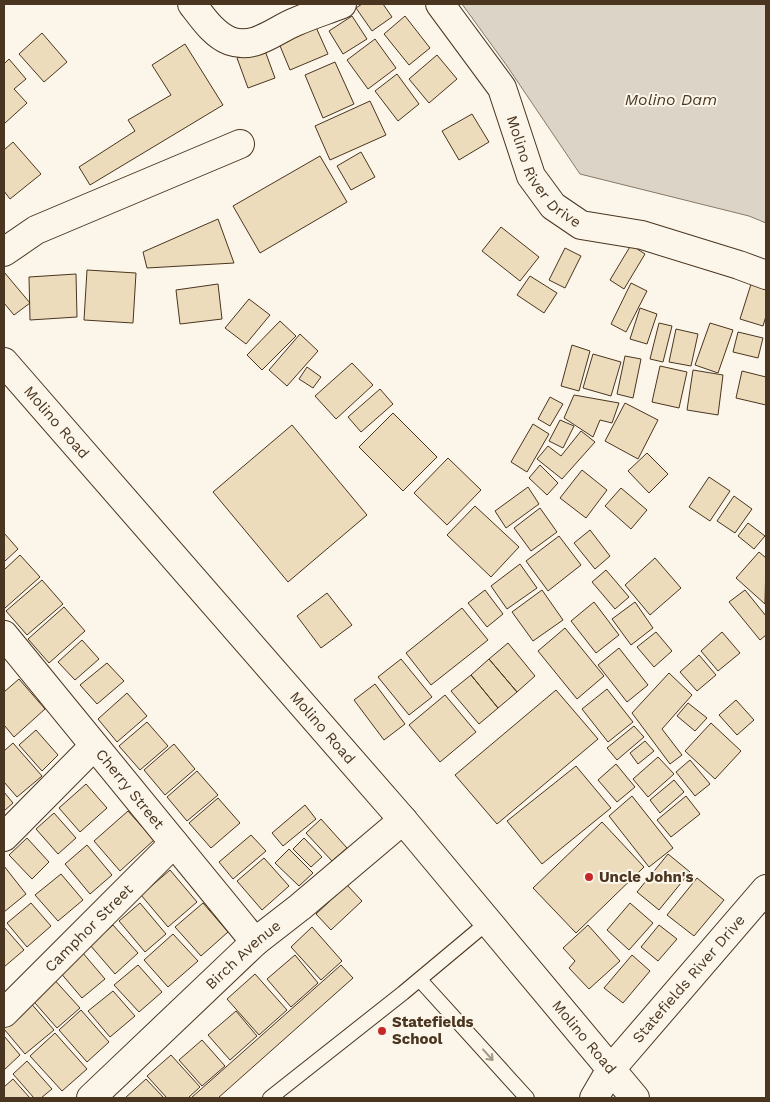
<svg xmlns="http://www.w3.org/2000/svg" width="770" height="1102" viewBox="0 0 770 1102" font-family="'Work Sans',sans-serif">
	<rect width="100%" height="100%" fill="#fbf6e9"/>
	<path fill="#dcd4c6" stroke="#887966" d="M462 4H766V223L749 216 580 174 507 66Z"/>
	<path fill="#ecdcbc" stroke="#4a3520" d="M362 4H383L392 17 372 31 356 8Z
		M352 16 367 39 343 54 329 31Z
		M405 16 430 48 409 65 384 34Z
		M315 25 328 54 290 70 278 41Z
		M42 33 67 62 44 82 19 54Z
		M375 39 396 68 368 89 347 60Z
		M185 44 223 105 90 185 79 167 135 131 128 120 171 95 152 65Z
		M264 48 275 78 248 88 237 58Z
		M437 55 457 79 429 103 409 79Z
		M9 59 26 79 14 89 27 103 4 124V64Z
		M335 62 354 104 323 118 305 75Z
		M397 74 419 104 398 121 375 91Z
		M370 101 386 135 330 160 315 126Z
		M472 114 489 142 459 160 442 131Z
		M13 142 41 174 10 199 4 191V150Z
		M361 152 375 177 351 190 337 166Z
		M320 156 347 202 260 253 233 206Z
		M218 219 234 263 147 268 143 252Z
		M501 227 539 257 520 281 482 251Z
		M631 245 645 254 624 289 610 280Z
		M565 248 581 256 565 288 549 280Z
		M87 270 136 273 133 323 84 320Z
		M4 272 30 303 14 315 4 303Z
		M76 274 77 317 30 320 29 277Z
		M530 276 557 293 544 313 517 295Z
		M752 281 766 286V316L763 326 740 319Z
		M631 283 647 291 626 332 611 324Z
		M218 284 222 319 180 324 176 290Z
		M249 299 270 315 246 344 225 328Z
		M640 308 657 314 647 344 630 339Z
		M280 321 296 336 262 370 247 355Z
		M659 323 672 326 663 362 650 359Z
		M710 323 733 330 718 373 695 365Z
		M676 329 698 334 691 366 669 362Z
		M738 332 763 338 758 358 733 352Z
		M300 334 318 351 287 386 269 370Z
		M572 345 590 351 579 391 561 386Z
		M593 354 621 362 611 396 583 388Z
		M625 356 641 359 633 398 617 394Z
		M352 363 373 385 336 419 315 396Z
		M660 366 687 372 679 408 652 402Z
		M307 367 321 377 313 388 299 379Z
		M693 370 723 375 718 415 687 410Z
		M742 371 766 377V405L736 398Z
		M380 389 393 404 361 432 348 417Z
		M574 395 619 403 612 423 600 420 593 437 564 418Z
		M550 397 563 404 550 426 538 419Z
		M625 403 658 420 638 459 605 441Z
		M393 413 437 457 403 491 359 447Z
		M560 420 574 426 563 448 549 441Z
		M533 424 549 434 527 472 511 462Z
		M292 425 367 515 288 582 213 492Z
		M581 431 595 442 562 479 537 459 548 446 561 456Z
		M647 453 668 474 649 493 628 471Z
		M448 458 481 490 447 525 414 493Z
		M540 465 558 483 547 495 529 478Z
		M582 470 607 490 586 518 560 498Z
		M709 477 730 491 710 521 689 507Z
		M528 487 539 504 506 528 495 511Z
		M621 488 647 510 631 529 605 506Z
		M734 496 752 509 735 533 717 521Z
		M475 506 519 547 491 577 447 535Z
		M540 508 557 532 531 551 514 528Z
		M748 523 765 536 754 549 738 536Z
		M590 530 610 556 595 569 574 543Z
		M4 533 18 549 4 562Z
		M559 536 581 565 548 591 526 561Z
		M759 552 766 558 765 604 736 578Z
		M20 555 40 577 5 608 4 606V570Z
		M655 558 681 588 650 615 625 585Z
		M520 564 537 588 507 609 491 586Z
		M606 570 629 597 615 609 592 582Z
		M42 580 63 604 27 635 6 611Z
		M485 590 503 614 487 627 468 603Z
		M542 590 563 620 533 641 512 612Z
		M745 590 766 616V635L760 640 729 602Z
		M327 593 352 625 321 648 297 616Z
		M594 602 619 635 596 653 571 621Z
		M635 602 653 628 631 645 612 619Z
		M64 607 85 631 49 663 28 639Z
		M462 608 488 640 431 685 406 653Z
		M565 628 604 676 577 699 538 651Z
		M656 632 672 651 654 667 637 647Z
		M722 632 740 653 718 671 701 651Z
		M82 640 99 659 75 680 58 662Z
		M508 643 535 676 517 692 489 659Z
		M619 648 648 685 627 702 598 665Z
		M699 655 716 675 697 691 680 672Z
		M401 659 432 697 409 715 378 677Z
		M489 659 517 692 498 708 471 675Z
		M107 663 124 681 97 704 80 685Z
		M669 673 692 695 662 729 682 755 670 764 632 713Z
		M471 675 498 708 479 724 451 691Z
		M19 679 45 709 14 737 4 725V692Z
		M375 684 405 724 384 740 354 700Z
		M607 689 633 722 608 742 582 709Z
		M556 690 598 739 497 824 455 775Z
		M127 693 147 716 117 742 98 719Z
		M445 695 476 732 440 762 409 725Z
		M736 700 754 720 737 735 719 715Z
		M688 703 707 718 695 731 677 716Z
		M147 722 168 746 140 770 119 746Z
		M711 723 741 751 715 779 685 751Z
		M634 726 644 737 617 760 607 748Z
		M36 730 58 755 42 771 19 745Z
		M645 741 654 751 638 764 630 753Z
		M13 743 42 776 17 797 4 782V751Z
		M174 744 195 769 165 795 144 770Z
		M658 757 674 774 648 797 633 779Z
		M690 760 710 784 695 796 676 772Z
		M616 764 635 787 617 802 598 780Z
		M576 766 611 808 542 864 507 821Z
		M197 771 218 795 187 821 167 797Z
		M674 780 684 792 660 813 650 800Z
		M86 784 107 808 80 832 59 808Z
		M4 792 13 803 4 811Z
		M632 796 673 848 649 867 609 816Z
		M686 796 700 814 671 837 657 820Z
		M218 798 240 823 211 848 189 823Z
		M305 805 316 819 283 846 272 833Z
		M128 811 154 840 120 871 94 841Z
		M54 813 76 838 58 854 36 829Z
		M321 819 347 848 332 861 306 833Z
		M602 822 644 867 576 933 533 888Z
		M251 835 266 851 233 879 219 862Z
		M27 838 49 862 32 879 9 855Z
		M304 838 322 857 311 867 293 849Z
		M87 845 112 875 90 894 65 864Z
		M289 849 313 873 299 886 275 863Z
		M668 854 690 872 659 910 637 892Z
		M264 858 289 886 262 910 237 881Z
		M4 866 26 894 4 912Z
		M170 870 197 902 168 927 141 895Z
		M61 874 83 900 58 921 35 895Z
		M697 878 724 900 694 936 667 915Z
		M347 885 362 901 331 930 316 914Z
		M31 903 51 926 27 947 7 923Z
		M140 903 166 934 145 952 119 921Z
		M203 903 228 932 201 956 175 927Z
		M630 903 653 923 629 950 607 930Z
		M113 925 138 953 115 974 90 945Z
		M588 925 620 961 589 989 569 968 575 961 563 948Z
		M659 925 677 939 658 961 641 947Z
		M4 927 24 950 4 967Z
		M312 927 342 961 321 980 291 947Z
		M173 934 198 961 168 987 144 960Z
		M82 952 105 979 82 998 59 971Z
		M295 955 318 983 291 1007 267 979Z
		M632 955 650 971 623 1003 604 988Z
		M138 965 162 992 139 1012 114 985Z
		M341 965 353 978 218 1098H191Z
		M255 974 287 1010 259 1035 227 999Z
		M51 976 80 1008 57 1028 28 995Z
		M113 991 135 1016 110 1037 88 1011Z
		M29 1001 54 1030 25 1054 4 1029V1023Z
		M81 1010 109 1042 87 1062 59 1030Z
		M236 1011 257 1036 230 1060 208 1035Z
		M55 1033 87 1069 62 1091 30 1056Z
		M4 1036 20 1055 4 1070Z
		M202 1040 225 1066 202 1086 179 1060Z
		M171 1055 200 1087 188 1098H167L147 1076Z
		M27 1061 52 1089 41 1098H34L13 1074Z
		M13 1079 30 1098H4V1087Z
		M146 1079 164 1098H125Z"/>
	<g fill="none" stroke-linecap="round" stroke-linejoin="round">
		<g stroke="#4a3520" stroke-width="16">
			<path id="service" d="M420 980 527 1098
				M270 1098 403 993 488 922"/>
		</g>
		<g stroke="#4a3520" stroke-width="30">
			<g id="minor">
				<path d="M4 252 36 230 240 144"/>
				<path id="s1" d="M4 635 255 942"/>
				<path d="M4 837 94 746"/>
				<path id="s2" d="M4 1013 174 843"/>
				<path id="s3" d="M91 1098 255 942 300 907 403 820"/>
				<path d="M594 1098 611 1069"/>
			</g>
		</g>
		<g stroke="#4a3520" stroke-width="30">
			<g id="tertiary">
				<path d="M192 4C202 17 214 35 230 41 255 50 275 30 295 22 311 15 327 10 342 4"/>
				<path id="s4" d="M440 4 502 88 531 176 553 206 581 225 642 235 739 265 766 275"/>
				<path id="s5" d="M611 1069 766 889"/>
			</g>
		</g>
		<g stroke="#4a3520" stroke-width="30">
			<g id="primary">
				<path id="s6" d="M4 362 403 820 635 1098"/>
			</g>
		</g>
		<use href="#service" stroke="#fbf6e9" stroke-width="14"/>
		<use href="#minor" stroke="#fbf6e9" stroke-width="28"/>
		<use href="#tertiary" stroke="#fbf6e9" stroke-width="28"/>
		<use href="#primary" stroke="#fbf6e9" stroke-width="28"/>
	</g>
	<defs><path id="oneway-shaft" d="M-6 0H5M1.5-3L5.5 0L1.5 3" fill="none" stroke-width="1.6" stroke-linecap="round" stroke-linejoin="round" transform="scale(1.25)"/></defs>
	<use stroke="#a29684" href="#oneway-shaft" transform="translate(488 1055) rotate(48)"/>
	<g fill="#c62828" stroke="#fbf6e9" stroke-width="2">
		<circle cx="589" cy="877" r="5"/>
		<circle cx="382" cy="1031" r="5"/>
	</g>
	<g text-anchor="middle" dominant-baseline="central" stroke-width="4" stroke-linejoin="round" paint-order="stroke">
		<g font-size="15" fill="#4a3520" stroke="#fbf6e9">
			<text stroke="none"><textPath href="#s4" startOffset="200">Molino River Drive</textPath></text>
			<text stroke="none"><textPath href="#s6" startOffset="80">Molino Road</textPath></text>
			<text stroke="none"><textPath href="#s6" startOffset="485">Molino Road</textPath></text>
			<text stroke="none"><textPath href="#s1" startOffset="199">Cherry Street</textPath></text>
			<text stroke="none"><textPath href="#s2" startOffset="120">Camphor Street</textPath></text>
			<text stroke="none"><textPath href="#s3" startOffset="209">Birch Avenue</textPath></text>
			<text stroke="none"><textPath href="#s5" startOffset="119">Statefields River Drive</textPath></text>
			<text stroke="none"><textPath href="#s6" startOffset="890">Molino Road</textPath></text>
		</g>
		<g font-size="15" font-weight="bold" fill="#4a3520" stroke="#fbf6e9" text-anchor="start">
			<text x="599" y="877">Uncle John's</text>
			<text x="392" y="1022">Statefields<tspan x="392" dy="17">School</tspan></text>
		</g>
		<g font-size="16" font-style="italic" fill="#4a3520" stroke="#fbf6e9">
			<text x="671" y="99">Molino Dam</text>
		</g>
	</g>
	<rect width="770" height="1102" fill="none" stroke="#4a3520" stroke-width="10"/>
</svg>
